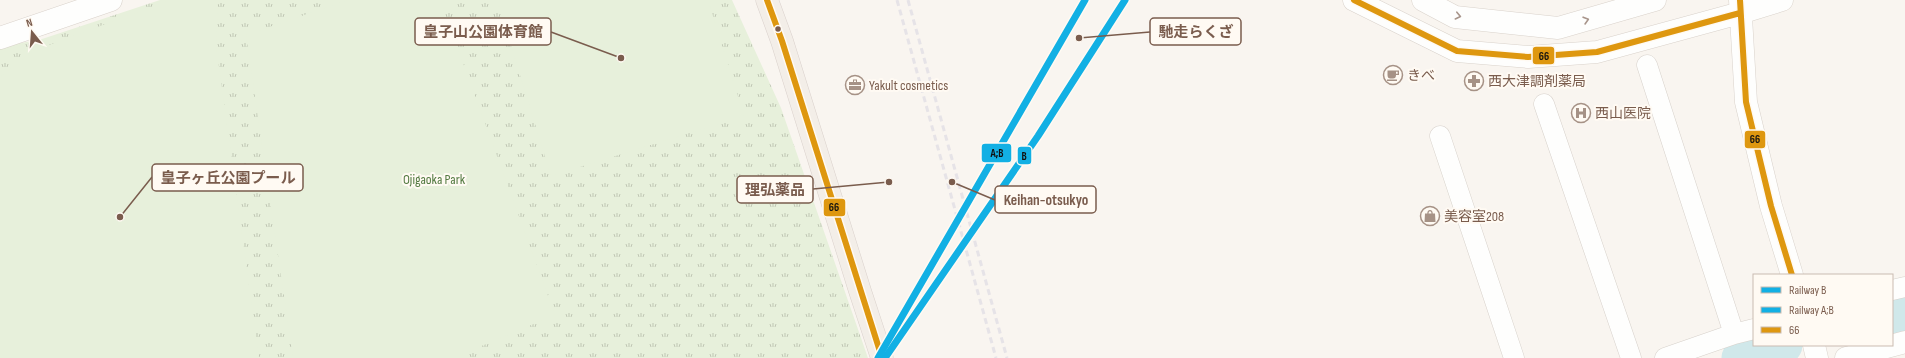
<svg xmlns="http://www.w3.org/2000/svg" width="1905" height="358" viewBox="0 0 1905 358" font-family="'Sofia Sans Condensed','Noto Sans JP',sans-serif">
	<defs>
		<pattern id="park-tufts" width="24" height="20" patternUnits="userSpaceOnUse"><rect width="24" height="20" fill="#e7f0db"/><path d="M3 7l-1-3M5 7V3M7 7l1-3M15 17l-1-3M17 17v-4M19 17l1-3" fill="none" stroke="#c0c6b4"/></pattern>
	</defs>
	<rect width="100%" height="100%" fill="#f9f5f0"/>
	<path fill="url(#park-tufts)" d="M160 0H732L781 108 868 358H0V47L42 39Z"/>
	<path fill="#e7f0db" d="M170 0H218L216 45 259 358H0V77L33 51Z
		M348 0H440L555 315 453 358H293L246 35Z
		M497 0H708L744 116 551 176Z"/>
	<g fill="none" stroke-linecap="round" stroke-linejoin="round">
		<path stroke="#d0e8ea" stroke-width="39" d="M1892 316 1905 312
			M1741 358 1783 345"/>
		<g stroke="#d7d1cb" stroke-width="21">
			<path id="street" d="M1647 65 1734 334 1665 358
				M1544 104 1631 358
				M1440 136 1514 358
				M1892 290 1905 287
				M1734 334 1754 329"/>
		</g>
		<g stroke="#d9d2cb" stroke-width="23">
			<path id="secondary" d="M1354 0 1457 51 1528 57 1597 52 1740 13 1782 0
				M1423 0 1455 17 1558 28 1655 0
				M1740 0 1746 102 1771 206 1792 275
				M0 38 111 0
				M1814 345 1817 358
				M1846 358 1905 342"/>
		</g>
		<g stroke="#dad1cc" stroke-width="23">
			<path id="primary" d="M767 0 782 41 860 291 882 358"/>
		</g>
		<use href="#street" stroke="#fefefd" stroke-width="20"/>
		<use href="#secondary" stroke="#fefefd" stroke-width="22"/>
		<use href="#primary" stroke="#f3eee8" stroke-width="22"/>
		<path stroke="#e6e3e7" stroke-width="3" stroke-dasharray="6 4" stroke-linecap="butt" d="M897 0 996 358
			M908 0 1007 358"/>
		<g stroke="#fffaf3" stroke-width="9">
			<path id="bus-1" d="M767 0 782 41 882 358
				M1354 0 1457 51 1528 57 1597 52 1740 13
				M1740 0 1746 102 1771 206 1792 275"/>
		</g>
		<use href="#bus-1" stroke="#de970f" stroke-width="6"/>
		<g stroke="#fffaf3" stroke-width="10">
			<path id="rail-1" d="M885 358 1038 136 1125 0"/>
		</g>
		<g stroke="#fffaf3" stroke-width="10">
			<path id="rail-2" d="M878 358 1085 0"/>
		</g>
		<use href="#rail-1" stroke="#12b0e4" stroke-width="7"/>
		<use href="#rail-2" stroke="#12b0e4" stroke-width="7"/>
	</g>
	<defs><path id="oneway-chevron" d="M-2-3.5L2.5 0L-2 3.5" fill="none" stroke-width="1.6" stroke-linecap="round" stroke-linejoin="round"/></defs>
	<g stroke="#a8958b">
		<use href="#oneway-chevron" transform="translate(1458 16) rotate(13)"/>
		<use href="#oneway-chevron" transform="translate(1586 20) rotate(-16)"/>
	</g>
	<defs>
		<g id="cafe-ring" transform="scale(1)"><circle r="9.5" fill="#fffaf3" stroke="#a69286" stroke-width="1.5"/><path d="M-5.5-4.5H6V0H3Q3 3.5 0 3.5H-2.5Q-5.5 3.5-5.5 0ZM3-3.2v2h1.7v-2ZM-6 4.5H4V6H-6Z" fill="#a69286"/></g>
		<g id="pharmacy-ring" transform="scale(1)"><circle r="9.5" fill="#fffaf3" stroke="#a69286" stroke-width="1.5"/><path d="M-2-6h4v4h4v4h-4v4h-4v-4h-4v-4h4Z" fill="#a69286"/></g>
		<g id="office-ring" transform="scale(1)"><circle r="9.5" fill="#fffaf3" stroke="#a69286" stroke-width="1.5"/><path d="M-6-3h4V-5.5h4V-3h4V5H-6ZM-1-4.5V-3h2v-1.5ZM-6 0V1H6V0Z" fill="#a69286"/></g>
		<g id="hospital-ring" transform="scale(1)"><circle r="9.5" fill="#fffaf3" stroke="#a69286" stroke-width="1.5"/><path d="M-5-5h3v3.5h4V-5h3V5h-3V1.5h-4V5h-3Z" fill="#a69286"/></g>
		<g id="shop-ring" transform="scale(1)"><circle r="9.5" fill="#fffaf3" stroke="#a69286" stroke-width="1.5"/><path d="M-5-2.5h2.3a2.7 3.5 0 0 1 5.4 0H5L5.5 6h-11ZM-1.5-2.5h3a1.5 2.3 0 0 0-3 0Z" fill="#a69286"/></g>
	</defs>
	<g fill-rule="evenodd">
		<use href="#cafe-ring" x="1393" y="75"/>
		<use href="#pharmacy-ring" x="1474" y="81"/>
		<use href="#office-ring" x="855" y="85"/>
		<use href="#hospital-ring" x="1581" y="113"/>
		<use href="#shop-ring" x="1430" y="216"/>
	</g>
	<circle fill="#7a5c4d" stroke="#fffaf3" stroke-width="1.5" cx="778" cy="29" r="3.5"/>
	<g text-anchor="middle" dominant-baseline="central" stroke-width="4" stroke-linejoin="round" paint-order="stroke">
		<g font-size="14" fill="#7a5c4d" stroke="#fffaf3" text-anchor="start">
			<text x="1407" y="75">きべ</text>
			<text x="1488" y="81">西大津調剤薬局</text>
			<text x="869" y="85">Yakult cosmetics</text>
			<text x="1595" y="113">西山医院</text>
			<text x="1444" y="216">美容室208</text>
		</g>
		<g font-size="14" fill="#537a41" stroke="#fffaf3">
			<text x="434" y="179">Ojigaoka Park</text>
		</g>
	</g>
	<path fill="none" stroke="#7a5c4d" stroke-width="1.5" d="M621 58L551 32M1079 38L1150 32M120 217L152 177M889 182L813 189M952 182L995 200"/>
	<g fill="#7a5c4d" stroke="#fffaf3" stroke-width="1.5">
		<circle cx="621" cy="58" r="4"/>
		<circle cx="1079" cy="38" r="4"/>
		<circle cx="120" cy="217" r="4"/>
		<circle cx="889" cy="182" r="4"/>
		<circle cx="952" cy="182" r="4"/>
	</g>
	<g fill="#fffaf3" stroke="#7a5c4d" stroke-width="1.5">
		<rect x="415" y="18" width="136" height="27" rx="4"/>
		<rect x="1150" y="18" width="91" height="27" rx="4"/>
		<rect x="152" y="164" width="151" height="27" rx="4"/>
		<rect x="737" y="176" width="76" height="27" rx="4"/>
		<rect x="995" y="186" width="101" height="27" rx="4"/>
	</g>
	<g font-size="15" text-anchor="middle" font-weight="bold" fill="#7a5c4d">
		<text x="483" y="37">皇子山公園体育館</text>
		<text x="1196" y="37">馳走らくざ</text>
		<text x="228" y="183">皇子ヶ丘公園プール</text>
		<text x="775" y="195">理弘薬品</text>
		<text x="1046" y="205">Keihan-otsukyo</text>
	</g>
	<g stroke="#fffaf3" stroke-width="1.5">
		<rect x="1532" y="46" width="23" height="19" rx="4" fill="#de970f"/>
		<rect x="1744" y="130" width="22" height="19" rx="4" fill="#de970f"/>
		<rect x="981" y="143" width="31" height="20" rx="4" fill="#12b0e4"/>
		<rect x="1017" y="146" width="15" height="19" rx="4" fill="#12b0e4"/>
		<rect x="823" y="198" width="23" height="19" rx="4" fill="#de970f"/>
	</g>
	<g font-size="11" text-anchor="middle" font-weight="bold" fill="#111">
		<text x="1544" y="60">66</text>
		<text x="1755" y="143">66</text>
		<text x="997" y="157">A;B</text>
		<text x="1024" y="160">B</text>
		<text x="834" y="211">66</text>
	</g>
	<rect x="1753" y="274" width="140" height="72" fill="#fffaf3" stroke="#cabbb1"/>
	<rect x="1761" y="287" width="20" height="6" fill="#12b0e4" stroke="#cabbb1"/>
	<text x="1789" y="294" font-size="12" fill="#7a5c4d">Railway B</text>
	<rect x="1761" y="307" width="20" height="6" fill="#12b0e4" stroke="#cabbb1"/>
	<text x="1789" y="314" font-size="12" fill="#7a5c4d">Railway A;B</text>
	<rect x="1761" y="327" width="20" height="6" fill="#de970f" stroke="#cabbb1"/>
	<text x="1789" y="334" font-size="12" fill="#7a5c4d">66</text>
	<g transform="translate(32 32) rotate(343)" stroke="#fffaf3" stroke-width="3" paint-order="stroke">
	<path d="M0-3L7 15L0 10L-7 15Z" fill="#7a5c4d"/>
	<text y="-6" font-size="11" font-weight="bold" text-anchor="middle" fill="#7a5c4d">N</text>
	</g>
</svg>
